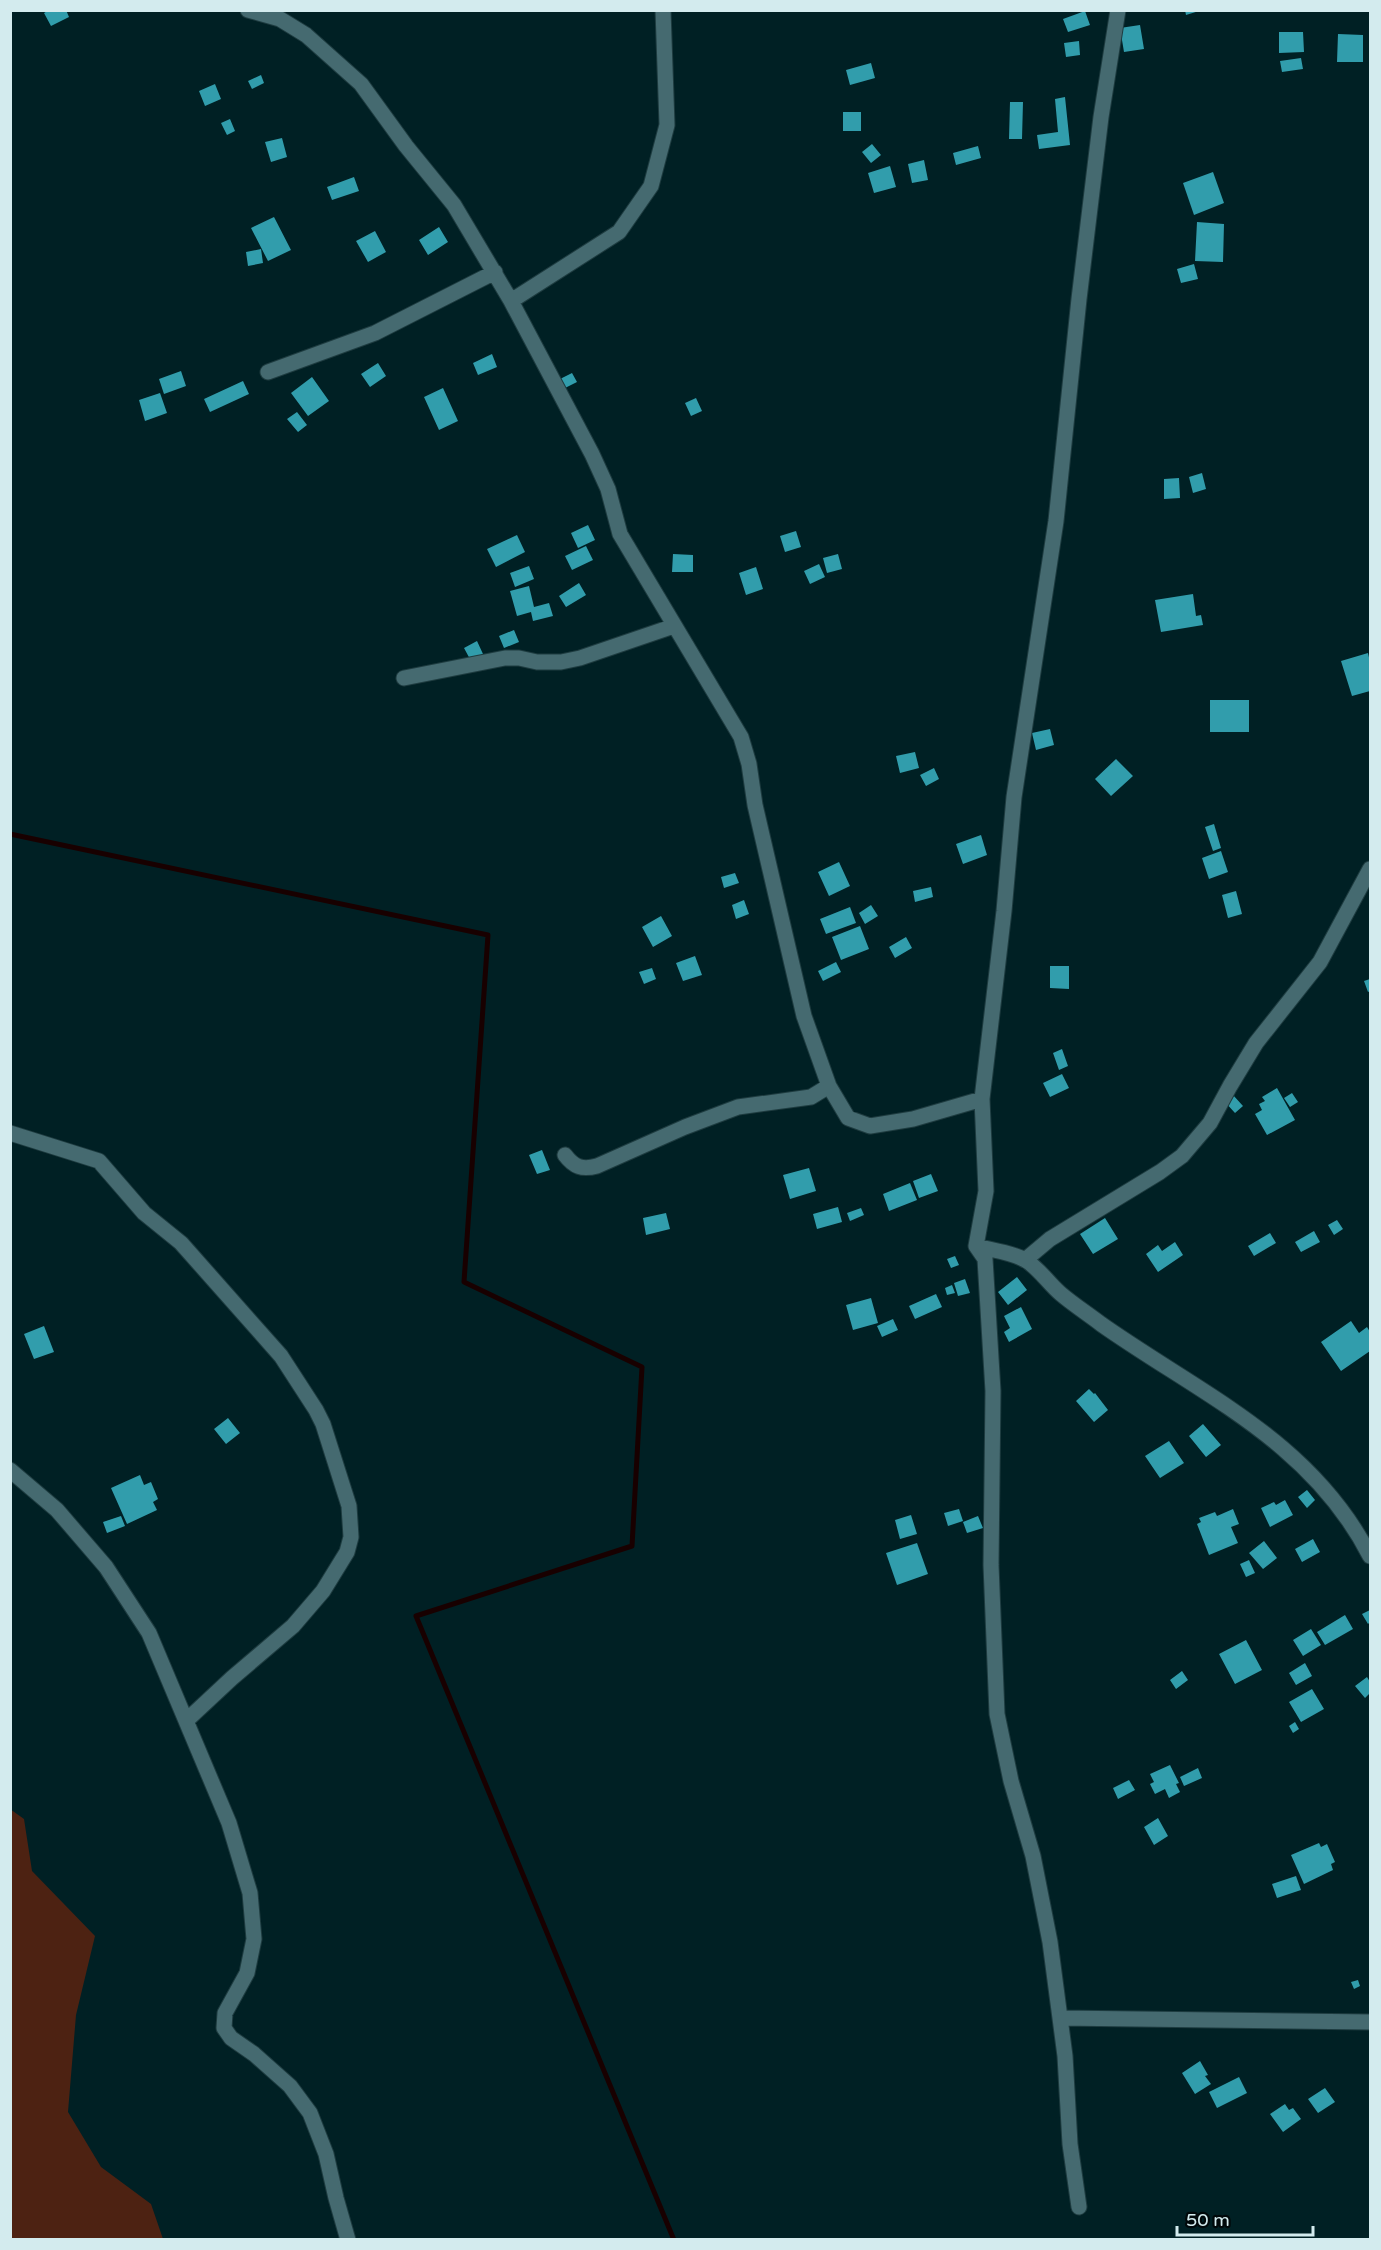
<svg xmlns="http://www.w3.org/2000/svg" width="1381" height="2250" viewBox="0 0 1381 2250" font-family="'Varela Round',sans-serif">
	<rect width="100%" height="100%" fill="#002024"/>
	<path fill="#4d2212" d="M10 1809 24 1819 32 1871 95 1936 76 2015 68 2112 101 2167 151 2204 163 2239H11Z"/>
	<g fill="none" stroke-linecap="round" stroke-linejoin="round">
		<path stroke="#180000" stroke-width="5" d="M10 834 488 935 464 1282 642 1367 632 1546 416 1616 674 2240"/>
	</g>
	<path fill="#319dac" d="M49 10H66L69 17 51 26 44 13Z
		M1185 10H1199V11L1186 15Z
		M1085 11 1090 25 1068 32 1063 19Z
		M1140 25 1144 49 1124 52 1120 28Z
		M1279 32H1303L1304 52 1279 53Z
		M1338 34 1363 35V62H1337Z
		M1079 41 1080 55 1066 57 1064 43Z
		M1301 58 1303 69 1282 72 1280 61Z
		M871 63 875 78 850 85 846 70Z
		M261 75 264 83 252 89 248 81Z
		M215 84 221 99 205 106 199 91Z
		M1065 97 1070 145 1039 149 1037 135 1058 132 1055 99Z
		M1010 102H1023L1022 139H1009Z
		M843 112H861V131H843Z
		M230 119 235 131 227 135 221 123Z
		M282 138 287 157 271 162 265 142Z
		M872 144 881 155 871 163 862 152Z
		M978 146 981 158 956 165 953 153Z
		M924 160 928 180 912 183 908 164Z
		M890 166 896 187 874 193 868 173Z
		M1213 172 1224 203 1194 215 1183 183Z
		M354 177 359 191 332 200 327 187Z
		M274 217 291 250 268 261 251 228Z
		M1197 222 1224 224 1223 262 1195 261Z
		M439 227 448 242 428 255 419 240Z
		M375 231 386 252 368 262 356 241Z
		M261 249 263 263 248 266 246 252Z
		M1194 264 1198 279 1181 283 1177 269Z
		M492 354 497 367 478 375 473 363Z
		M378 363 386 376 370 387 361 374Z
		M181 371 186 386 164 394 159 379Z
		M572 373 577 382 565 388 560 379Z
		M312 377 329 401 308 416 291 393Z
		M243 381 249 394 210 412 204 399Z
		M443 388 458 421 439 430 424 397Z
		M160 393 167 413 145 421 139 400Z
		M696 398 702 411 691 416 685 403Z
		M297 412 307 425 298 432 287 419Z
		M1202 473 1206 489 1193 493 1189 477Z
		M1179 478 1180 498 1164 499V479Z
		M588 525 595 540 578 548 571 533Z
		M796 531 801 547 785 552 780 536Z
		M517 535 525 552 496 567 487 549Z
		M586 546 593 560 572 570 565 556Z
		M673 554 693 555V572H672Z
		M838 554 842 569 827 573 823 558Z
		M819 564 825 577 810 584 804 571Z
		M529 566 534 579 515 587 510 573Z
		M756 567 763 589 746 595 739 573Z
		M579 583 586 595 566 607 559 596Z
		M529 586 534 607 549 603 553 616 533 621 531 612 517 616 510 591Z
		M1193 594 1196 616 1201 615 1203 625 1161 632 1155 600Z
		M514 630 519 642 504 648 499 636Z
		M477 641 483 654 471 661 464 648Z
		M1368 653 1370 662V691L1352 696 1341 661Z
		M1210 700H1249V732H1210Z
		M1050 729 1054 745 1036 750 1032 733Z
		M915 752 919 768 900 773 896 756Z
		M1116 759 1133 776 1111 796 1095 779Z
		M934 768 939 779 926 786 920 775Z
		M1214 824 1221 848 1213 851 1205 827Z
		M981 835 987 855 963 864 956 844Z
		M1221 851 1228 872 1209 879 1202 858Z
		M839 862 850 886 829 896 818 872Z
		M735 873 739 883 724 888 721 877Z
		M931 887 933 897 915 902 913 891Z
		M1236 891 1242 914 1228 918 1222 895Z
		M744 900 749 914 736 919 732 905Z
		M871 905 878 916 865 924 859 913Z
		M850 907 856 923 826 934 820 919Z
		M661 916 672 936 653 947 642 927Z
		M860 926 869 949 841 960 832 937Z
		M906 937 912 948 895 958 889 947Z
		M695 956 702 975 683 981 676 963Z
		M836 962 841 972 823 981 818 971Z
		M1050 966H1069V989L1050 988Z
		M652 968 656 979 644 984 639 972Z
		M1370 979V991L1368 992 1364 981Z
		M1062 1049 1068 1066 1059 1070 1053 1053Z
		M1062 1074 1069 1088 1050 1097 1043 1083Z
		M1277 1088 1295 1120 1267 1135 1255 1114 1262 1110 1259 1104 1265 1101 1262 1097Z
		M1292 1093 1298 1102 1290 1107 1284 1098Z
		M1233 1095 1243 1106 1235 1113 1225 1102Z
		M542 1150 550 1170 537 1174 529 1155Z
		M809 1168 816 1191 790 1199 783 1175Z
		M931 1174 938 1191 919 1198 913 1181Z
		M910 1183 917 1200 889 1211 883 1194Z
		M838 1207 842 1222 817 1229 813 1214Z
		M861 1208 864 1215 850 1221 847 1213Z
		M666 1213 670 1229 646 1235 643 1218Z
		M1105 1218 1118 1239 1093 1254 1080 1234Z
		M1337 1220 1343 1229 1334 1235 1328 1225Z
		M1314 1231 1320 1242 1301 1252 1295 1242Z
		M1270 1233 1276 1243 1254 1256 1248 1246Z
		M1175 1242 1183 1255 1158 1272 1146 1254 1158 1245 1162 1251Z
		M955 1256 959 1265 951 1268 947 1259Z
		M1017 1277 1027 1290 1008 1305 998 1292Z
		M965 1279 970 1293 958 1296 954 1283Z
		M952 1285 955 1293 947 1295 945 1288Z
		M936 1294 942 1307 915 1319 909 1306Z
		M871 1298 878 1323 853 1330 846 1305Z
		M1021 1307 1032 1329 1009 1342 1004 1332 1010 1328 1004 1316Z
		M893 1319 898 1330 882 1337 877 1326Z
		M1351 1321 1359 1333 1367 1327 1370 1332V1351L1341 1371 1321 1342Z
		M44 1326 54 1352 34 1359 24 1334Z
		M1089 1389 1094 1394 1095 1393 1108 1410 1094 1422 1076 1401Z
		M228 1418 240 1433 226 1444 214 1429Z
		M1203 1424 1221 1445 1206 1457 1189 1436Z
		M1169 1441 1184 1463 1160 1478 1145 1456Z
		M140 1475 144 1485 151 1482 158 1499 153 1502 157 1510 127 1524 111 1488Z
		M1307 1490 1315 1500 1307 1508 1298 1497Z
		M1285 1500 1293 1515 1270 1527 1261 1508 1274 1502 1276 1505Z
		M959 1509 963 1521 948 1526 944 1513Z
		M1233 1509 1239 1524 1231 1527 1238 1543 1209 1555 1197 1524 1201 1522 1199 1518 1215 1512 1217 1516Z
		M911 1515 917 1534 900 1539 895 1520Z
		M121 1516 125 1526 107 1533 103 1522Z
		M978 1516 983 1528 967 1533 963 1522Z
		M1313 1539 1320 1552 1302 1562 1295 1549Z
		M1264 1541 1277 1558 1263 1569 1249 1553Z
		M917 1543 928 1574 897 1585 886 1553Z
		M1249 1560 1255 1573 1246 1577 1240 1564Z
		M1370 1610V1622L1368 1624 1362 1614Z
		M1345 1615 1353 1629 1325 1645 1317 1632Z
		M1311 1629 1321 1645 1303 1656 1293 1640Z
		M1246 1640 1262 1670 1235 1684 1219 1654Z
		M1305 1663 1312 1676 1296 1685 1289 1673Z
		M1182 1671 1188 1680 1176 1689 1170 1680Z
		M1367 1677 1370 1682V1693L1365 1698 1355 1686Z
		M1312 1689 1324 1709 1301 1722 1289 1702Z
		M1295 1722 1299 1729 1293 1733 1289 1726Z
		M1170 1765 1179 1783 1176 1784 1180 1792 1169 1798 1165 1789 1155 1794 1150 1784 1154 1782 1150 1774Z
		M1198 1768 1202 1778 1184 1786 1180 1777Z
		M1129 1780 1135 1790 1118 1799 1113 1788Z
		M1158 1818 1168 1836 1154 1845 1144 1827Z
		M1319 1843 1321 1847 1327 1844 1335 1862 1331 1864 1333 1870 1304 1884 1291 1855Z
		M1296 1876 1301 1890 1277 1898 1272 1884Z
		M1358 1980 1360 1986 1354 1989 1351 1982Z
		M1200 2061 1208 2075 1205 2076 1211 2084 1195 2094 1182 2073Z
		M1239 2077 1247 2093 1217 2108 1209 2092Z
		M1325 2088 1335 2102 1318 2113 1308 2099Z
		M1285 2104 1289 2110 1293 2108 1301 2119 1283 2132 1270 2114Z"/>
	<g fill="none" stroke-linecap="round" stroke-linejoin="round">
		<g stroke="#1e3c40" stroke-width="17">
			<path id="minor" d="M248 10 280 19 306 35 361 84 406 146 454 205 511 301 592 454 608 489 620 534 741 737 749 764 755 805 804 1016 829 1086 848 1118 870 1126 913 1119 982 1099
				M511 301 619 232 651 186 667 125 663 10
				M268 372 375 333 495 272
				M404 678 505 658H519L537 662H561L580 658 674 626
				M10 1133 99 1161 144 1213 181 1243 281 1356 316 1410 323 1424 349 1506 351 1537 347 1552 323 1591 293 1626 232 1678 187 1720
				M565 1155C574 1167 582 1170 597 1166L685 1127 738 1107 811 1097 829 1086
				M976 1246C991 1250 1011 1252 1025 1260 1038 1267 1049 1284 1061 1294 1074 1305 1088 1314 1101 1324 1202 1395 1311 1441 1370 1556
				M1025 1260 1050 1239 1160 1172 1182 1156 1210 1123 1230 1086 1256 1043 1320 962 1370 869
				M10 1470 57 1510 106 1567 149 1633 229 1823 250 1893 254 1939 247 1973 225 2013 224 2028 231 2038 254 2054 290 2086 310 2113 326 2154 336 2198 348 2240
				M1060 2018 1370 2022
				M1079 2207 1070 2144 1065 2056 1050 1942 1033 1856 1011 1781 997 1714 991 1565 993 1391 985 1259 976 1246 986 1191 982 1099 1004 911 1014 797 1056 521 1079 299 1101 117 1118 10"/>
		</g>
		<use href="#minor" stroke="#456a70" stroke-width="15"/>
	</g>
	<rect width="1381" height="2250" fill="none" stroke="#d3ebee" stroke-width="24"/>
	<path d="M1177 2226v9h136v-9" fill="none" stroke="#d3ebee" stroke-width="3"/>
	<text x="1186" y="2226" font-size="18" fill="#d3ebee" stroke="#00080a" stroke-width="4.5" paint-order="stroke">50 m</text>
</svg>
